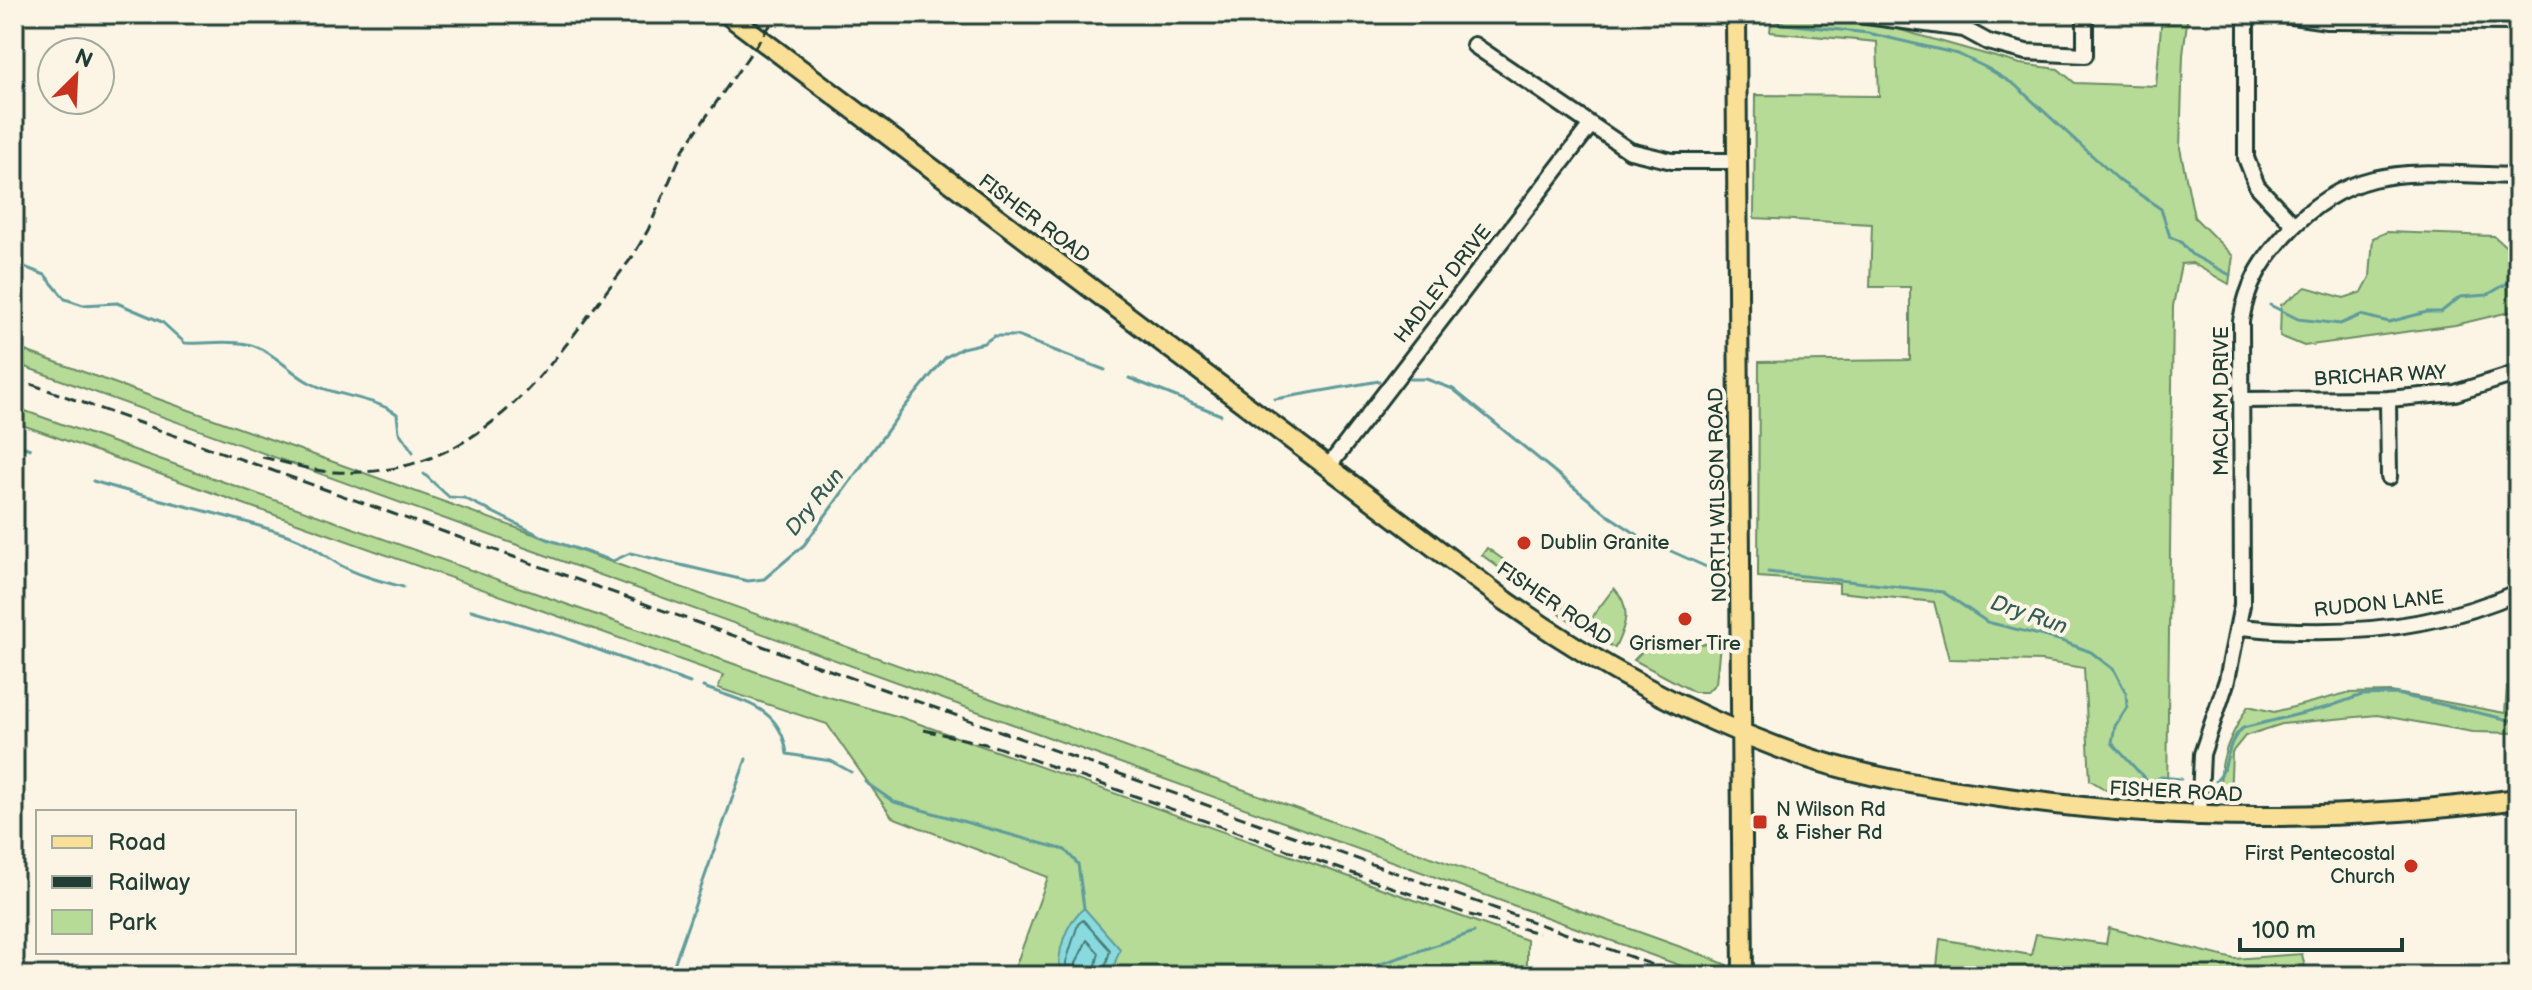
<svg xmlns="http://www.w3.org/2000/svg" width="2532" height="990" viewBox="0 0 2532 990" font-family="'Balsamiq Sans',sans-serif">
	<rect width="100%" height="100%" fill="#fcf5e5"/>
	<filter id="ink" filterUnits="userSpaceOnUse"><feTurbulence type="fractalNoise" baseFrequency=".0125" numOctaves="2"/><feDisplacementMap in="SourceGraphic" scale="16" xChannelSelector="R" yChannelSelector="G"/><feConvolveMatrix kernelMatrix="1 2 1 2 8 2 1 2 1" color-interpolation-filters="sRGB"/></filter>
	<g filter="url(#ink)">
		<path fill="#b6db96" stroke="#6a8c65" stroke-width="2" d="M1772 14H1823L1890 27 2020 64 2058 69 2075 83 2156 86 2162 14H2188L2183 55 2180 148 2194 217 2233 256 2229 284 2192 263 2181 264 2173 306 2167 796 2106 790 2090 780 2084 668 2041 661 1949 659 1934 602 1839 592V583L1758 577 1759 362 1910 360V287H1870L1872 224 1754 218 1755 95 1879 96 1877 42 1770 32Z
			M2387 232 2494 236 2511 251 2518 252V310L2455 325 2304 346 2280 336 2281 305 2306 287 2344 298 2362 292 2370 277 2373 238Z
			M14 347 1703 955 1727 965 1725 976H1709L14 363Z
			M14 407 818 694 900 717 1527 940V976H1012L1048 877 892 817 827 724 718 688 723 675 14 422Z
			M1487 548 1589 621 1614 588C1633 608 1625 627 1615 648L1573 623 1482 555Z
			M1650 643 1720 644 1716 683 1707 692H1694L1634 660Z
			M2515 682 2518 733 2473 732 2377 715 2282 724 2245 736 2232 752 2230 799H2221C2217 761 2229 738 2248 706L2274 712 2347 693 2391 692 2505 713 2507 686Z
			M2109 928 2234 959 2302 954 2307 976H1936L1940 939 2031 955 2036 934 2106 944Z"/>
		<path fill="#88dadf" stroke="#5e9b9b" stroke-width="2" d="M1084 908 1120 949 1110 976H1060C1056 953 1066 922 1084 908Z"/>
		<g fill="none" stroke-linecap="round" stroke-linejoin="round">
			<path stroke="#497c78" stroke-width="2" d="M1067 976 1066 962 1078 924 1083 920 1110 950 1103 976
				M1077 976 1076 963 1087 940 1099 953 1093 976"/>
			<path stroke="#5e9b9b" stroke-width="3" d="M1766 17 1785 24 1868 33 1958 54 1987 68 2015 85 2120 181 2161 209 2170 237 2180 241 2191 254 2230 275
				M14 263 45 275 65 299 83 305 117 303 162 322 185 343C204 344 228 340 247 344 269 348 287 369 305 380 333 397 372 396 397 414L399 432 413 452
				M2270 305 2298 319 2340 324 2361 315 2389 322 2427 312H2441L2460 297 2487 295 2518 277
				M1129 378 1221 415
				M1409 379H1426L1453 389 1609 516 1644 539 1711 569
				M1275 399 1379 381
				M14 443 30 449
				M424 474 449 497 464 498 547 539 613 561 630 553 748 581 764 579 804 545 903 409 946 357 962 348 984 343 994 336H1017L1105 370
				M93 481C159 502 227 513 293 537 310 543 324 556 340 565 360 576 381 581 403 587
				M1768 572 1943 592 1987 622 2059 640 2091 652 2114 670 2126 693 2127 707 2115 726 2112 743 2149 783 2161 777 2181 779
				M471 610 560 636 690 683
				M703 687C743 702 781 706 787 754L831 761 851 772
				M2216 781C2231 767 2223 745 2243 728L2328 707 2362 695 2396 694 2518 722
				M865 782 894 802 1065 850 1078 864 1084 908
				M1372 967 1474 932
				M670 976 746 759
				M1344 976 1356 972"/>
			<g stroke="#1f3d34" stroke-width="20">
				<path id="minor" d="M1851 14 1964 29 1988 42 2026 52 2085 55V14
					M2246 14V158L2257 186 2294 225
					M2278 14 2327 21 2518 22
					M1474 45 1630 151 1672 161H1737
					M2388 399 2389 477
					M2242 400 2388 399 2455 393 2518 373
					M1328 467 1590 126
					M2240 627C2334 637 2432 631 2518 592
					M2199 817 2202 754 2227 680 2242 605 2241 321C2247 285 2260 263 2285 235 2356 156 2421 175 2518 176"/>
			</g>
			<g stroke="#1f3d34" stroke-width="24">
				<path id="major" d="M727 14 1506 601C1590 660 1681 711 1777 747 1847 774 1926 787 2000 797 2177 822 2341 822 2518 799
					M1736 14 1743 976"/>
			</g>
			<use href="#minor" stroke="#fcf5e5" stroke-width="14"/>
			<use href="#major" stroke="#fadf96" stroke-width="18"/>
			<path stroke="#1f3d34" stroke-width="3" stroke-dasharray="12 6" stroke-linecap="butt" d="M14 378 1684 976
				M262 457C285 462 310 471 334 472 487 480 551 362 633 256L648 230 683 150 778 14
				M924 730 994 746 1470 915 1539 933"/>
		</g>
	</g>
	<g fill="#c8321e" stroke="#fcf5e5" stroke-width="3">
		<circle cx="1524" cy="543" r="8"/>
		<circle cx="1685" cy="619" r="8"/>
		<rect x="1752" y="814" width="16" height="16" rx="4"/>
		<circle cx="2411" cy="866" r="8"/>
	</g>
	<g text-anchor="middle" dominant-baseline="central" stroke-width="8" stroke-linejoin="round" paint-order="stroke">
		<g font-size="20" fill="#1f3d34" stroke="#fcf5e5">
			<text transform="translate(1034 219) rotate(37)">FISHER ROAD</text>
			<text transform="translate(1443 284) rotate(-52)">HADLEY DRIVE</text>
			<text transform="translate(2380 376) rotate(-3)">BRICHAR WAY</text>
			<text transform="translate(2222 401) rotate(-90)">MACLAM DRIVE</text>
			<text transform="translate(1718 495) rotate(-91)">NORTH WILSON ROAD</text>
			<text transform="translate(1554 604) rotate(34)">FISHER ROAD</text>
			<text transform="translate(2379 604) rotate(-6)">RUDON LANE</text>
			<text transform="translate(2176 792) rotate(3)">FISHER ROAD</text>
		</g>
		<g font-size="20" fill="#1f3d34" stroke="#fcf5e5" text-anchor="start">
			<text x="1540" y="543">Dublin Granite</text>
			<text x="1685" y="644" text-anchor="middle">Grismer Tire</text>
			<text x="1776" y="810">N Wilson Rd<tspan x="1776" dy="23">&amp; Fisher Rd</tspan></text>
			<text x="2395" y="854" text-anchor="end">First Pentecostal<tspan x="2395" dy="23">Church</tspan></text>
		</g>
		<g font-size="22" font-style="italic" fill="#345c56" stroke="#fcf5e5">
			<text transform="translate(815 502) rotate(-51)">Dry Run</text>
			<text transform="translate(2029 615) rotate(19)">Dry Run</text>
		</g>
	</g>
	<rect width="2532" height="990" fill="none" stroke="#fcf5e5" stroke-width="48"/>
	<rect x="24" y="24" width="2484" height="942" fill="none" stroke="#1f3d34" stroke-width="3" filter="url(#ink)"/>
	<rect x="36" y="810" width="260" height="144" fill="#fcf5e5" stroke="#a4ab9e" stroke-width="2"/>
	<rect x="52" y="836" width="40" height="12" fill="#fadf96" stroke="#a4ab9e" stroke-width="2"/>
	<text x="108" y="850" font-size="24" fill="#1f3d34">Road</text>
	<rect x="52" y="876" width="40" height="12" fill="#1f3d34" stroke="#a4ab9e" stroke-width="2"/>
	<text x="108" y="890" font-size="24" fill="#1f3d34">Railway</text>
	<rect x="52" y="910" width="40" height="24" fill="#b6db96" stroke="#a4ab9e" stroke-width="2"/>
	<text x="108" y="930" font-size="24" fill="#1f3d34">Park</text>
	<g transform="translate(76 76) rotate(24)"><circle r="38" fill="#fcf5e5" stroke="#a4ab9e" stroke-width="2"/>
	<path d="M0-6L14 30L0 20L-14 30Z" fill="#c8321e"/>
	<text y="-12" font-size="22" font-weight="bold" text-anchor="middle" fill="#1f3d34">N</text>
	</g>
	<path d="M2240 938v12h162v-12" fill="none" stroke="#1f3d34" stroke-width="4"/>
	<text x="2252" y="938" font-size="24" fill="#1f3d34" stroke="#fcf5e5" stroke-width="6" paint-order="stroke">100 m</text>
</svg>
